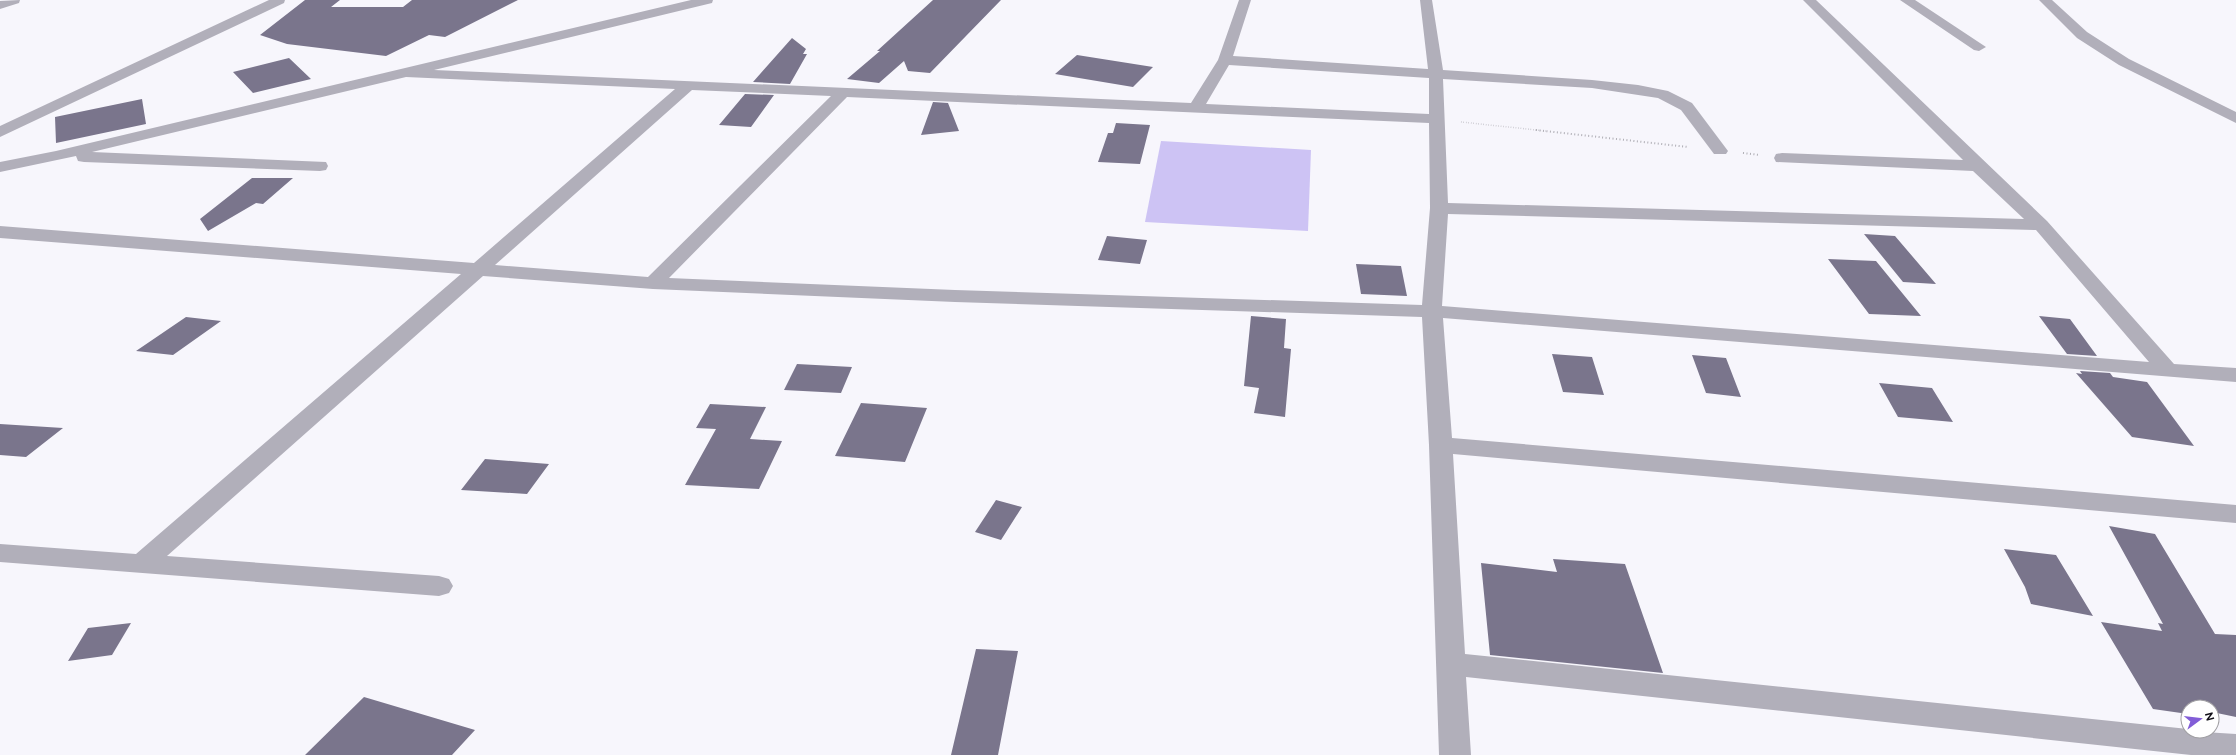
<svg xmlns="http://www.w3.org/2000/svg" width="2236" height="755" viewBox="0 0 2236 755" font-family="Raleway,sans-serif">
	<rect width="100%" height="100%" fill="#f7f6fc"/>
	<path fill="#cdc3f4" d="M1161 141 1311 150 1308 231 1145 222Z"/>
	<path fill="#7a758c" d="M305 0H340L331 7H403L412 0H518L445 37 429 35 386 56 287 44 260 35Z
		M933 0H1001L930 73 908 71 904 61 879 83 847 79 880 51H877Z
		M792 38 806 49 803 54H807L790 84 753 82Z
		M1077 55 1153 67 1133 87 1055 74Z
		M289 58 311 79 253 93 233 72Z
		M745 94 774 95 751 127 719 125Z
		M142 99 146 124 56 143 55 117Z
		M933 102 948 103 959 131 921 135Z
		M1116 123 1150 125 1140 164 1098 162 1108 133H1113Z
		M252 178H293L263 204 256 203 208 231 200 219Z
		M1864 234 1895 236 1936 284 1903 282Z
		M1107 236 1147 240 1140 264 1098 260Z
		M1828 259 1876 261 1921 316 1869 314Z
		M1356 264 1401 266 1407 296 1361 294Z
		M1251 316 1286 319 1284 348 1291 349 1285 417 1254 413 1259 388 1244 386Z
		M2039 316 2070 319 2097 356 2067 354Z
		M186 317 221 321 173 355 136 351Z
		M1552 354 1592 357 1604 395 1563 392Z
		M1692 355 1726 358 1741 397 1706 393Z
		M797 364 852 367 841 393 784 390Z
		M2080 371 2110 373 2113 377 2147 382 2194 446 2132 437 2076 373 2082 374Z
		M1879 383 1932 388 1953 422 1898 417Z
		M861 403 927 408 905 462 835 456Z
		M710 404 766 407 750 439 782 441 759 489 685 485 716 429 696 428Z
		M0 424 63 428 26 457 0 455Z
		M485 459 549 464 527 494 461 490Z
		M996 500 1022 507 1001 540 975 532Z
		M2109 526 2155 534 2215 634 2236 635V717L2212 712V707H2188V714L2153 709 2101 622 2162 631 2158 623 2163 624Z
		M2004 549 2056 555 2093 616 2031 604 2025 587Z
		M1553 559 1625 564 1663 673 1490 655 1481 563 1557 572Z
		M131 623 112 655 68 661 88 628Z
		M976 649 1018 651 998 755H951Z
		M364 697 475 730 452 755H305Z"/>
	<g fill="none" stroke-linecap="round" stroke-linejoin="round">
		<path stroke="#afaeb5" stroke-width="1.5" stroke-dasharray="0.5 2" stroke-linecap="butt" d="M1461 122 1546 131"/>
		<path stroke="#afaeb5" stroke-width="2" stroke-dasharray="1 2.5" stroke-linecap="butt" d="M1536 130 1688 147
			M1743 153 1760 155"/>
		<path fill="#b1afba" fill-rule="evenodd" d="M20 0 19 3 0 9V1Z
			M269 0H285L284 3 0 137V126Z
			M691 0H713L712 3 434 70 1191 103 1218 60 1239 0H1251L1233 56 1428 69 1420 0H1432L1443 70 1592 80 1638 85 1668 91 1692 103 1728 151 1726 154H1714L1681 110 1658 98 1592 88 1443 79 1448 203 2024 219 1973 171 1776 162 1774 158 1776 154 1782 153 1963 160 1803 0H1816L2047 221 2174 364 2236 368V382L1443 318 1452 438 2236 505V523L1453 454 1465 654 2188 729V731L2236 734V755H2191L1466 677 1471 755H1439L1429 445 1422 317 955 302 653 289 483 276 167 556 439 576 449 579 453 586 449 593 439 596 0 562V544L136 554 461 274 0 238V226L474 263 675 89 406 77 92 152 326 162 328 166 326 170 320 171 84 162 78 161 76 156 0 172V162L56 151ZM1229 65 1429 78V114L1206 104ZM692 90 831 96 648 277 495 265ZM847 97 1429 123 1430 208 1422 305 955 290 669 278ZM1448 214 2036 230 2149 362 1442 306Z
			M1900 0H1915L1986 47 1979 51 1974 50Z
			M2039 0H2052L2087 32 2129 59 2236 112V123L2119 65 2077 38Z"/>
	</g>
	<g transform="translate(2200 719) rotate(75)"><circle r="19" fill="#ffffff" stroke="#a09fa3"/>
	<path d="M0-3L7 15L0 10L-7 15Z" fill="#825dd7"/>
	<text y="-6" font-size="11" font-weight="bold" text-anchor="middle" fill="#121018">N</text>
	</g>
</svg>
